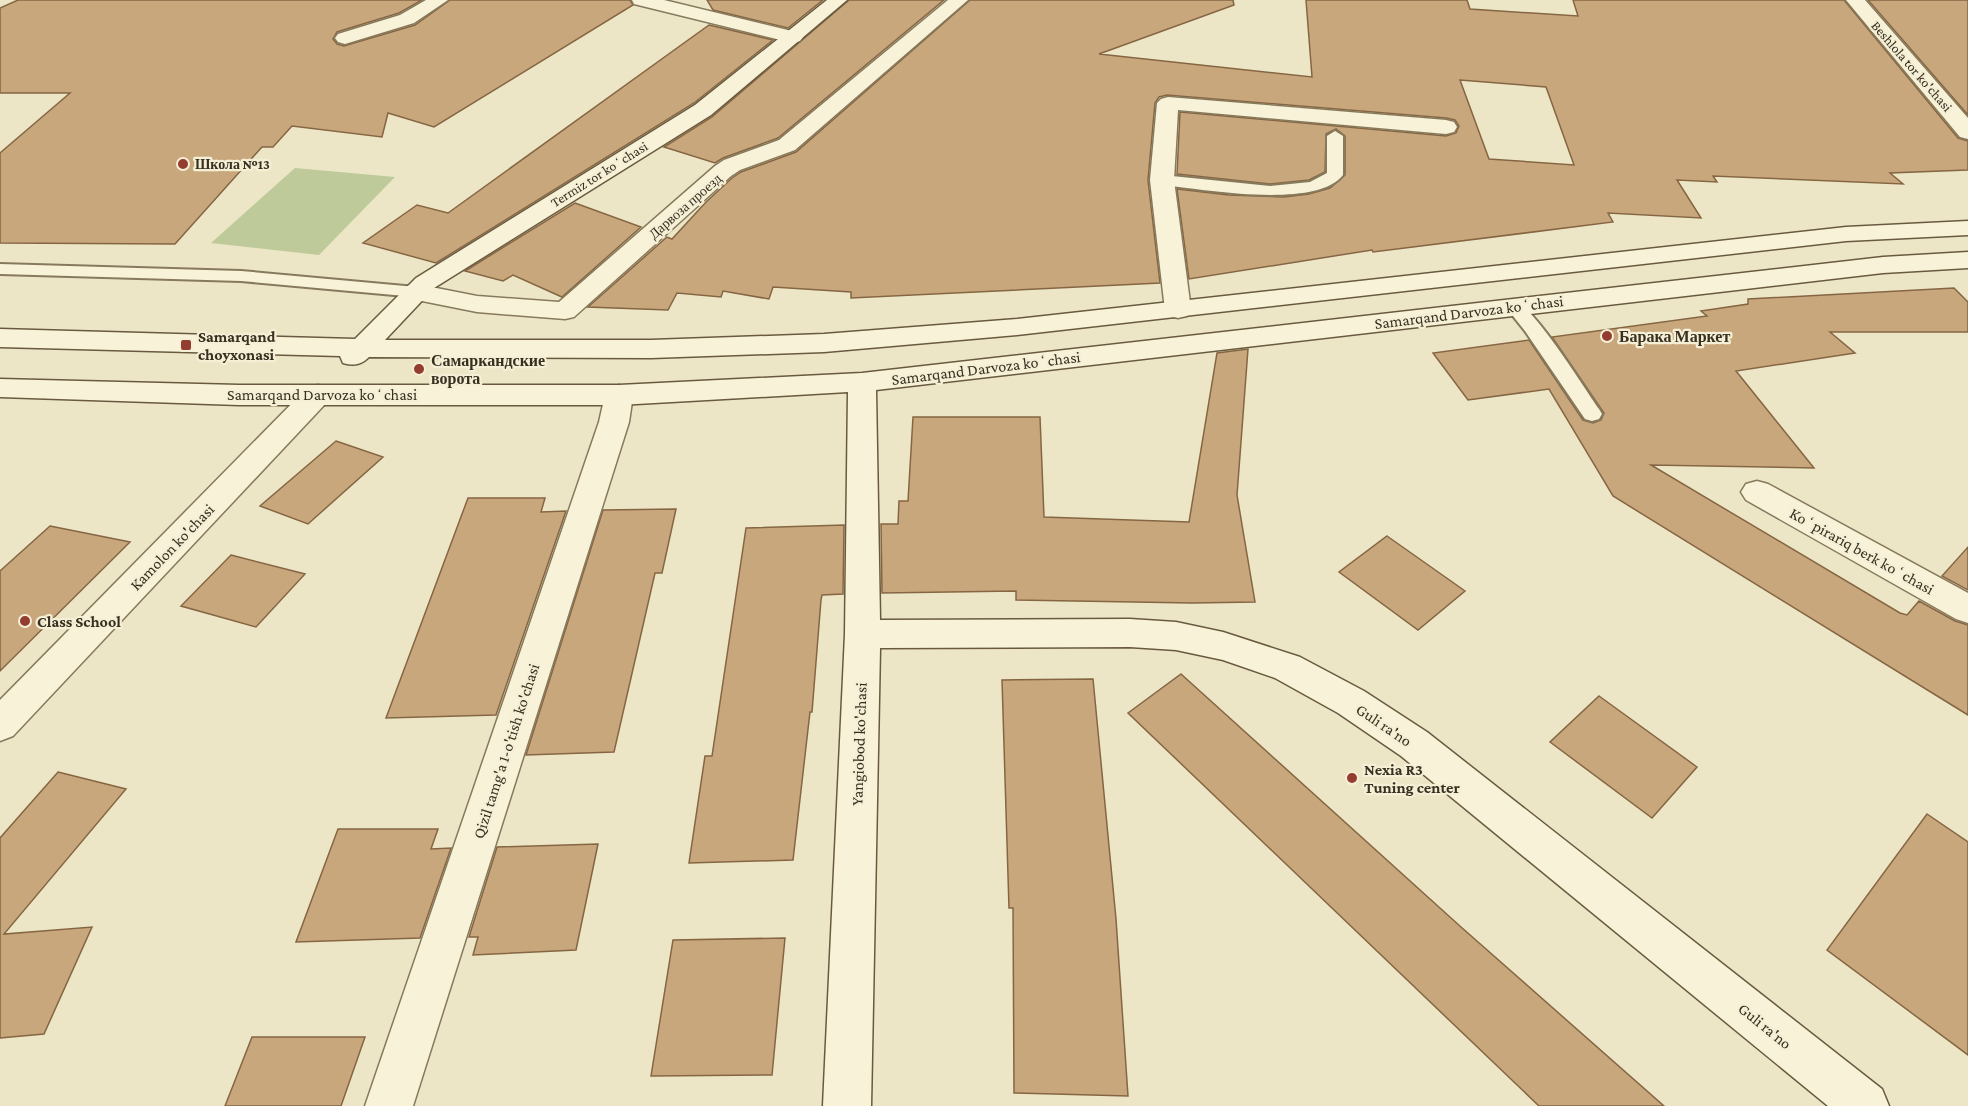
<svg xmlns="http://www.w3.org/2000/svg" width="1968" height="1106" viewBox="0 0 1968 1106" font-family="'Crimson Pro',serif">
	<rect width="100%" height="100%" fill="#ede6c6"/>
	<path fill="#beca9a" d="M295 168 395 177 319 255 211 243Z"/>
	<path fill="#c9a77d" stroke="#856643" stroke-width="1.5" fill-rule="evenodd" d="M18 0H422L399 13 337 32 333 39 337 44 344 46 415 25 450 0H630L633 5 434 127 388 113 382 137 292 126 273 147H262L175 244 0 243V153L70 93H0V8Z
		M707 0H823L788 28 713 10Z
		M849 0H944L778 138 723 158 715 163 664 147 712 117Z
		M970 0H1233L1234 5 1099 54 1312 77 1306 0H1467L1470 9 1578 16 1573 0H1844L1958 138 1968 141V170L1890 173 1903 184 1713 176 1717 182 1677 180 1701 218 1608 213 1613 222 1373 252 1372 250 1189 279 1177 189 1229 195 1284 197 1309 194 1330 188 1345 175V136L1336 129 1326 134 1325 172 1309 180 1270 184 1177 174 1180 112 1446 136 1456 133 1459 126 1455 120 1446 118 1167 95 1159 97 1155 103 1148 180 1160 283 851 298V292L773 287 769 299 723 291 721 297 677 293 668 310 588 307 667 237 672 239 706 202 732 178 741 172 796 152ZM1460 80 1546 87 1574 165 1489 159Z
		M1868 0H1968V115Z
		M709 25 773 40 694 103 436 263 363 243 417 205 448 213Z
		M575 203 641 227 562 297 513 275 503 281 465 271Z
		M1954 288 1968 302V332H1830L1855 353 1736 371 1814 468 1651 465 1900 613 1907 615 1919 601 1955 621 1968 625V715L1613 496 1549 389 1468 400 1433 353 1529 340 1583 420 1593 423 1601 420 1604 413 1552 337 1707 316 1701 311 1748 304V299Z
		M1248 349 1237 495 1255 602 1192 603 1016 600V591L882 593 881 524H898L899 501H908L913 417H1040L1044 517 1189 522 1217 353Z
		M336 441 383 457 308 524 260 506Z
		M468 498H545L541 512 566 511 496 715 386 718Z
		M676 509 662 573H655L614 752 526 755 603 510Z
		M844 525 843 594 822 595 821 600 812 712H810L793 860 689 863 705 756H712L746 528Z
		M50 526 130 542 0 671V571Z
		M1387 536 1465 591 1418 630 1339 572Z
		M1968 547V590L1942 576Z
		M231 555 305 574 256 627 181 606Z
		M1181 674 1461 927 1664 1106H1539L1128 713Z
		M1093 679 1116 919 1128 1096 1014 1093 1013 908H1009L1002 680Z
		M1599 696 1697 767 1652 818 1550 742Z
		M58 772 126 789 4 934 92 927 44 1034 0 1038V838Z
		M1927 814 1968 842V1055L1827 950Z
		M338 829H438L431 849 451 848 420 938 296 942Z
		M598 844 576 950 473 955 478 937H469L497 847Z
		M785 938 772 1075 651 1076 673 940Z
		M252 1037H365L341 1106H225Z"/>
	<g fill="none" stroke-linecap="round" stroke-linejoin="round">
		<g stroke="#87795c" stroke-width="4">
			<path id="lane" d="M1335 131 1343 136V175C1316 210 1202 189 1162 185L1154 180 1162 175 1270 186 1310 182 1327 173V136Z
				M0 264 241 271 416 287 422 288 425 292 422 296 416 297 241 281 0 274Z
				M1514 301C1533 305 1585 389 1599 409L1602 414 1599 419 1592 421 1585 419 1525 331 1505 306 1508 302Z"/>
		</g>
		<g stroke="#87795c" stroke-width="3">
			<path id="street" d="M426 0H448L414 23 345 44 338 42 335 38 338 34 400 15Z
				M632 0H664L800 33 803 37 800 41 793 43 634 4Z
				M948 0H968L795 150 740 170 731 176 574 317 565 319 477 312 407 298 403 292 407 286 416 284 477 296 559 302 715 166 724 160 779 140Z
				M1846 0H1865L1968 118V139L1960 137Z
				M1168 97 1446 120 1454 122 1457 127 1454 132 1446 134 1178 110 1174 180 1191 310 1187 316 1178 318 1169 316 1165 310 1150 180 1157 103 1161 99Z
				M318 385 328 387 332 394 328 401 13 736 0 741V700L308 387Z
				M619 385 629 388 633 395 629 422 413 1106H365L599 422 605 395 609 388Z
				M1757 481 1768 484 1968 593V623L1956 619 1746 500 1741 492 1746 484Z"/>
		</g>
		<g stroke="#695a3f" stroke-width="3">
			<path id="secondary" d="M827 0H847L711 115 434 288 385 340H651L824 334 1017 319 1846 227 1968 221V235L1846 241 1017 335 824 352 651 358 369 357C361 365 354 366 343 363L340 356 0 347V329L355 339 416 278 695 105Z
				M1968 252V268L1883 273 876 390 880 620 1130 619 1176 622 1223 632 1300 657 1364 691 1427 732 1882 1089 1889 1106H1828L1401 756 1338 713 1275 678 1223 660 1176 650 1130 647 880 648 871 1106H823L845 634 848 392 619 405H239L0 397V379L239 385H619L862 373 1883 257Z"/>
		</g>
		<use href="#lane" fill="#f8f2d9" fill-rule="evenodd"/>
		<use href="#street" fill="#f8f2d9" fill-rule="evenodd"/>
		<use href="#secondary" fill="#f8f2d9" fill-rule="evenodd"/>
	</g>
	<g fill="#943c2f" stroke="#f4efd5" stroke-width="2">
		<circle cx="183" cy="164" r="6"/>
		<circle cx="1607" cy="336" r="6"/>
		<rect x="180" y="339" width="12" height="12" rx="3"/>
		<circle cx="419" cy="369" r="6"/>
		<circle cx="25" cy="621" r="6"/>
		<circle cx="1352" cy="778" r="6"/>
	</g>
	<g text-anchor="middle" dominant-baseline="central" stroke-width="4.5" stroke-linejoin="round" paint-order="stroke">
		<g font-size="14" fill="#382f20" stroke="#f4efd5">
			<text transform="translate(1912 66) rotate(49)">Beshlola tor ko'chasi</text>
			<text transform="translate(599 174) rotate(-32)">Termiz tor koʻchasi</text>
			<text transform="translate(685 206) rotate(-41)">Дарвоза проезд</text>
		</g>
		<g font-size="14" font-weight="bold" fill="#382f20" stroke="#f4efd5" text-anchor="start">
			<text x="195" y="164">Школа №13</text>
		</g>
		<g font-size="16" fill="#382f20" stroke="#f4efd5">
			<text transform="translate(1469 312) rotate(-7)">Samarqand Darvoza koʻchasi</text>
			<text transform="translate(986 368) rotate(-7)">Samarqand Darvoza koʻchasi</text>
			<text x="322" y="394">Samarqand Darvoza koʻchasi</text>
			<text transform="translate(172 547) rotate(-46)">Kamolon ko'chasi</text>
			<text transform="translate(1862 551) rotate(29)">Koʻpirariq berk koʻchasi</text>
			<text transform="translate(1384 725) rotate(34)">Guli ra'no</text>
			<text transform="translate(859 744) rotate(-88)">Yangiobod ko'chasi</text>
			<text transform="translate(506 751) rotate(-72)">Qizil tamg'a 1-o'tish ko'chasi</text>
			<text transform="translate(1765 1026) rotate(39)">Guli ra'no</text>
		</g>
		<g font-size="16" font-weight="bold" fill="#382f20" stroke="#f4efd5" text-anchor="start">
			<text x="198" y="336">Samarqand<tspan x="198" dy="18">choyxonasi</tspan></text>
			<text x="1619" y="336">Барака Маркет</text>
			<text x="431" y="360">Самаркандские<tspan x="431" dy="18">ворота</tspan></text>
			<text x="37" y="621">Class School</text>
			<text x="1364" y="769">Nexia R3<tspan x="1364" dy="18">Tuning center</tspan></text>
		</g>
	</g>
</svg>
